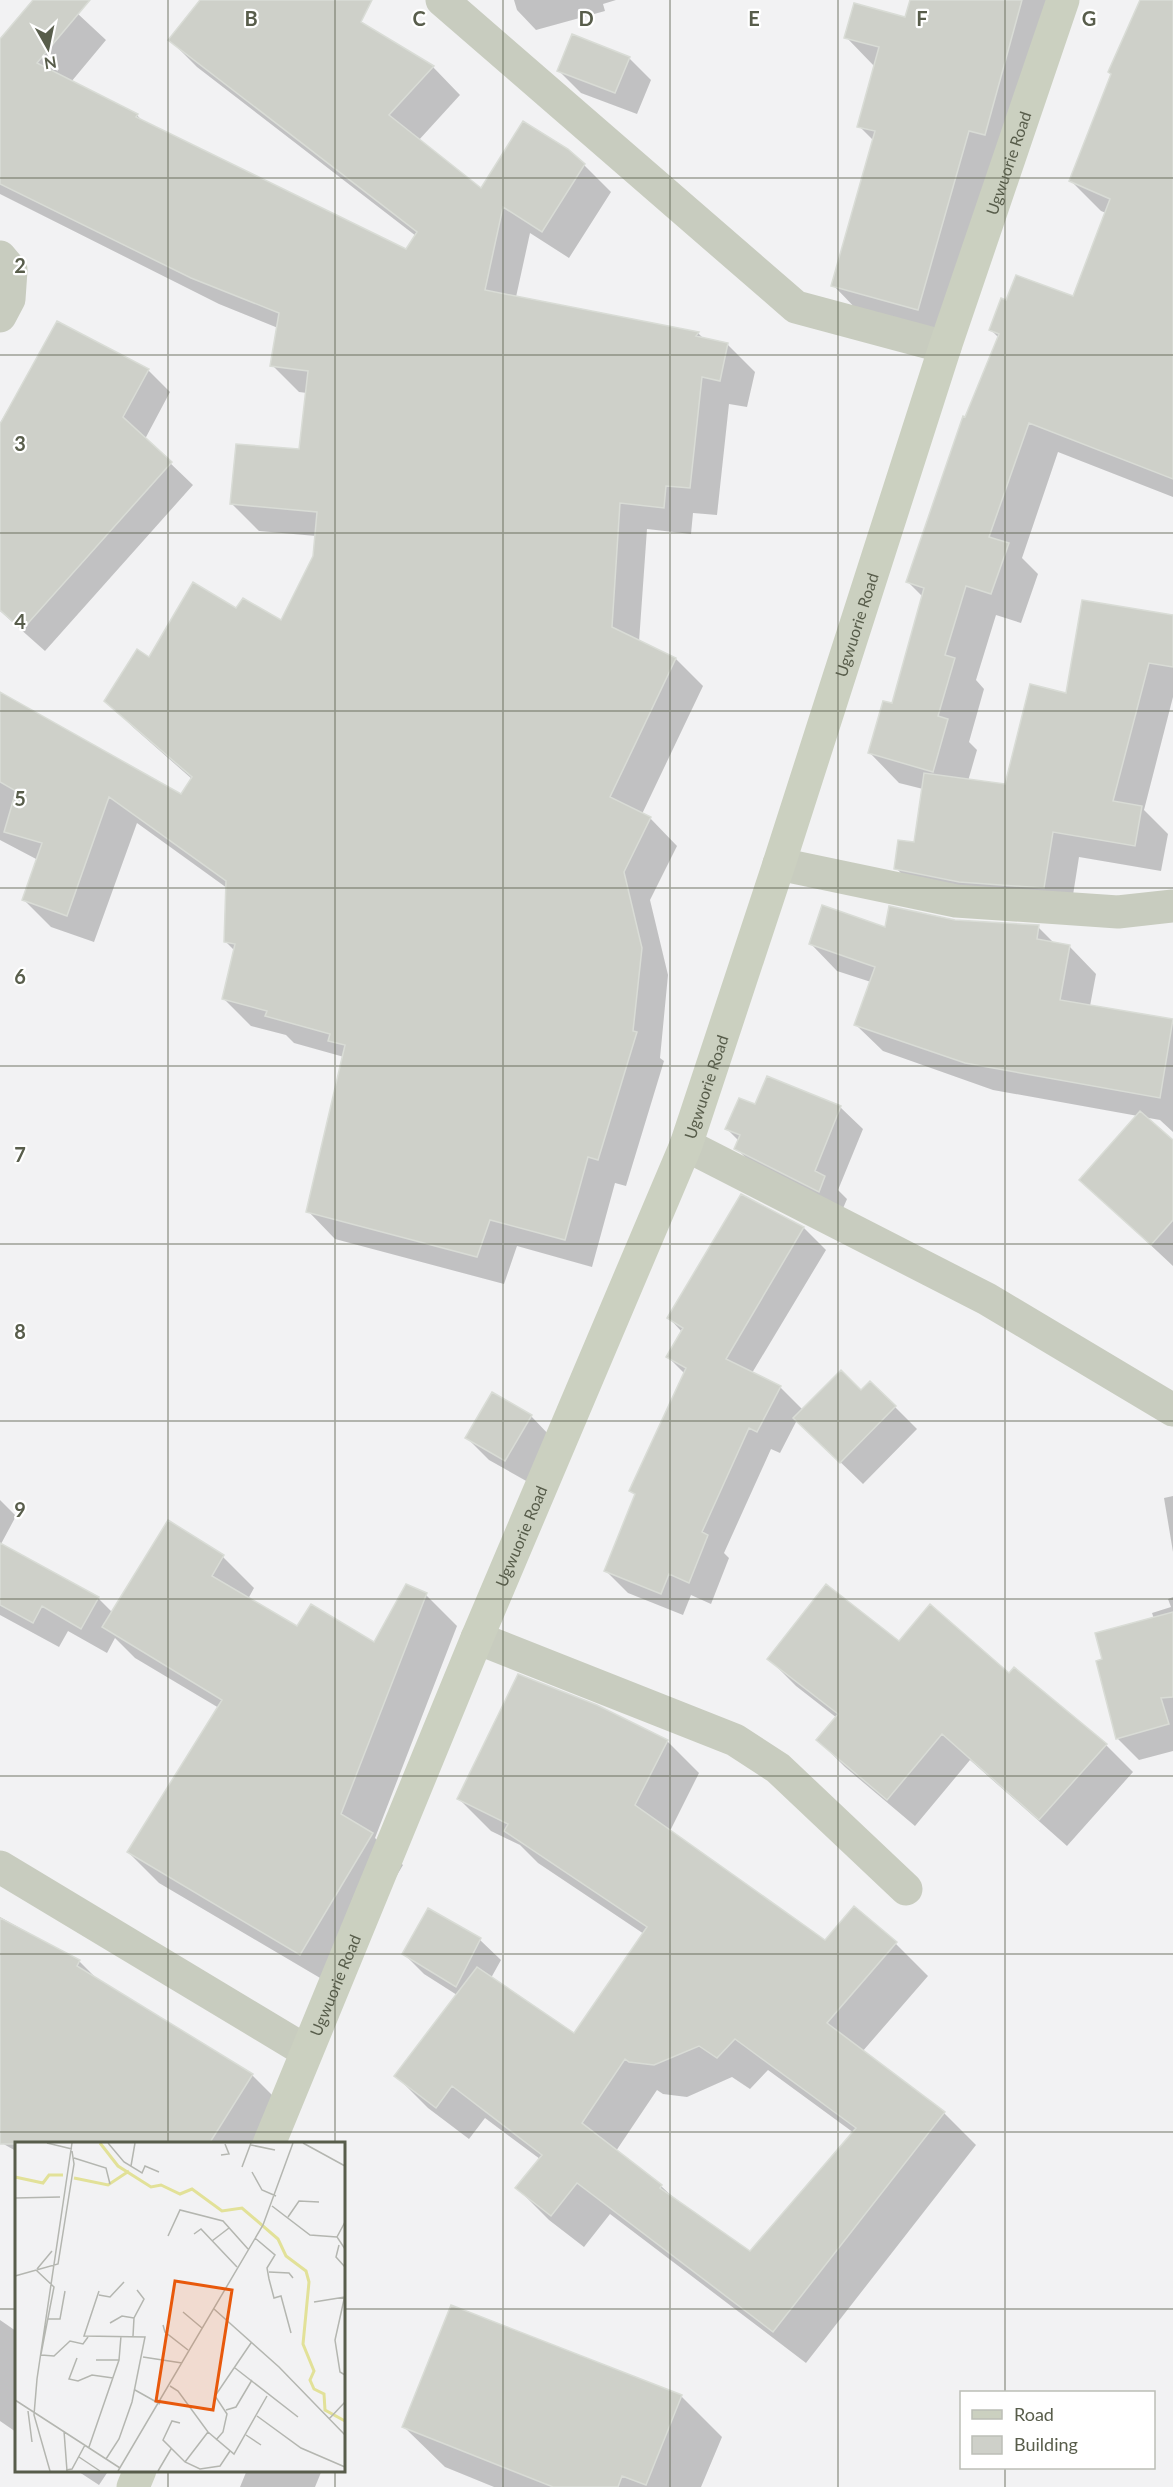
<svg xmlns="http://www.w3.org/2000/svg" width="1173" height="2487" viewBox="0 0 1173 2487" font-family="Lato,sans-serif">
	<rect width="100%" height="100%" fill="#f2f2f3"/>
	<path fill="#0003" fill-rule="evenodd" d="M35 0H63L106 40 71 82 137 115 143 122 407 251 416 236 197 67 170 40 202 0H320L433 67 460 95 418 141 481 191 584 165 611 192 569 258 530 233 516 297 698 333 705 340 727 344 755 372 747 407 729 404 717 515 693 513 691 534 647 529 639 642 676 659 703 686 642 814 650 818 677 846 650 900 668 975 660 1058 664 1061 626 1186 615 1183 592 1267 517 1246 504 1284 335 1239 308 1211 344 1057 294 1043 286 1035 251 1026 223 998 235 951 226 942 227 888 137 823 94 942 51 927 24 900 38 860 0 840V694L181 796 192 779 134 728 106 701 150 659 237 610 282 622 315 556 316 536 259 531 232 504 300 450 307 393 299 392 272 365 278 328 219 304 0 194V42Z
		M514 0H616L603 4 605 11 536 30 517 10Z
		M911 0H1059L948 339 862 315 833 285 874 141 859 126 875 67 846 37 906 19Z
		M1141 0H1173V497L1058 452 1022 558 1038 574 1021 623 996 615 976 680 984 689 969 742 977 750 968 781 1006 786 1068 694 1173 627V697L1144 810 1168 834 1161 871 1079 857 1070 914 922 895 896 868 915 844 923 789 899 783 870 753 893 705 923 597 908 582 966 419 999 338 990 329 1074 298 1106 213 1101 211 1071 181Z
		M629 58 651 80 637 114 581 93 559 71Z
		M58 323 148 370 170 392 145 439 193 485 45 651 0 611V423Z
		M954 921 1038 927 1055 944 1070 947 1096 974 1090 1006 1173 1021V1132L1160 1120 1143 1117 1173 1142V1266L1081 1180 1138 1116 993 1090 883 1051 856 1025 871 982 837 971 811 944 887 929Z
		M840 1107 863 1129 838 1190 847 1199 841 1213 759 1171 736 1148 739 1141 727 1129Z
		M741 1196 804 1228 826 1250 752 1373 780 1387 803 1410 861 1392 895 1407 917 1429 863 1484 797 1420 780 1453 771 1449 724 1553 729 1558 711 1604 691 1595 683 1615 628 1593 606 1571 636 1496 631 1490 685 1374 668 1357 682 1332 669 1318Z
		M531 1416 553 1439 528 1482 489 1460 467 1438Z
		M1173 1496V1552L1164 1498Z
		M0 1500 16 1516 1 1544 98 1598 113 1613 168 1523 223 1557 254 1588 248 1599 297 1629 375 1644 426 1595 457 1626 375 1838 403 1865 332 1985 159 1883 128 1852 219 1708 135 1658 115 1638 107 1653 68 1631 59 1647 0 1615Z
		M1173 1597V1751L1139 1760 1117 1738 1104 1660 1154 1619 1152 1613 1171 1607 1168 1599Z
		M899 1643 1009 1675 1106 1745 1133 1772 1067 1846 970 1760 915 1826 845 1767 818 1740 837 1718 796 1686 769 1659Z
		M667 1741 699 1773 670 1831 826 1942 855 1908 896 1944 928 1976 862 2052 944 2113 976 2145 806 2363 610 2214 584 2247 549 2220 517 2188 540 2159 485 2118 469 2139 428 2108 396 2076 457 1995 424 1974 404 1954 429 1910 480 1940 501 1960 491 1978 574 2035 644 1934 538 1863 520 1845 491 1831 458 1798ZM768 2070 854 2133 750 2253 677 2201 661 2186 616 2151 657 2090 663 2094 687 2097 732 2077 750 2089Z
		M0 1917 79 1961 100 1982 252 2075 284 2107 261 2144H16V2151L0 2142Z
		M0 2320 16 2331V2432L0 2421Z
		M681 2396 722 2437 701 2487H494L445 2467 404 2427Z
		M76 2470H109L99 2485Z
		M247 2470H322L315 2487H240Z"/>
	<path fill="#ced0c9" stroke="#d9dcd6" stroke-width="1.5" fill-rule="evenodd" d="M33 0H90L37 63 138 114 136 117 406 249 417 232 168 40 200 0H372L361 22 434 66 389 115 481 188 523 121 568 149 585 164 542 232 503 207 485 290 699 332 696 336 728 343 720 381 702 377 690 488 666 486 664 508 620 503 612 627 676 658 610 797 651 817 624 872 642 948 633 1031 637 1032 598 1160 588 1157 565 1240 490 1220 477 1257 306 1212 345 1045 328 1041 330 1034 265 1016 267 1011 222 999 235 944 224 942 226 881 109 797 67 916 22 900 42 843 4 832 16 791 0 782V692L181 794 192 777 104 701 137 649 149 657 193 582 236 608 243 598 281 620 313 556 317 512 230 504 236 444 299 449 308 371 270 366 279 313 191 278 0 184V39Z
		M910 0H1022L985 135 969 131 918 310 831 286 875 131 857 127 879 47 844 38 854 3 905 17Z
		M1140 0H1173V479L1029 423 989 537 1009 543 991 594 966 586 945 655 955 658 938 716 948 719 933 772 868 753 883 701 892 703 924 588 906 582 963 416 965 417 999 334 989 330 1001 298 1006 300 1016 275 1073 296 1110 199 1069 181 1111 74 1108 72Z
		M572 34 630 57 615 93 557 71Z
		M57 321 149 369 123 417 172 462 22 630 0 610V424Z
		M1082 600 1173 615V667L1149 663 1113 801 1142 806 1135 846 1053 832 1044 888 959 882 894 869 898 840 914 842 924 773 1005 784 1030 684 1066 693Z
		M822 905 885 927 889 906 955 920 1039 925 1037 939 1070 945 1060 1000 1173 1019 1160 1098 965 1063 854 1025 875 967 809 944Z
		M767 1076 841 1106 815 1171 825 1176 819 1192 734 1149 740 1135 725 1129 739 1098 755 1104Z
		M1140 1111 1173 1140V1220L1151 1245 1079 1180Z
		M741 1194 804 1227 726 1359 781 1386 757 1432 749 1428 702 1532 708 1535 689 1583 669 1574 661 1594 604 1571 635 1494 629 1491 686 1368 666 1357 683 1328 667 1318Z
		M841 1370 861 1390 870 1381 896 1406 840 1463 793 1418Z
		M492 1392 532 1415 505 1461 465 1438Z
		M168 1520 224 1555 212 1576 297 1626 311 1604 374 1642 406 1584 427 1593 341 1814 373 1833 300 1955 127 1852 222 1700 102 1627Z
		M0 1543 99 1597 81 1629 42 1606 33 1623 0 1605Z
		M826 1584 899 1641 930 1604 1009 1673 1014 1667 1107 1744 1039 1820 942 1734 887 1800 816 1740 838 1714 767 1659Z
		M1173 1612V1697L1161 1698 1169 1724 1116 1739 1096 1661 1102 1659 1095 1633Z
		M518 1674 597 1705 668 1740 635 1805 825 1940 854 1906 897 1942 827 2023 945 2112 773 2332 577 2183 551 2216 515 2188 542 2155 452 2086 436 2108 394 2076 477 1967 574 2033 647 1927 504 1831 508 1824 457 1799ZM735 2039 856 2128 750 2251 660 2188 662 2185 582 2123 625 2059 629 2062 654 2065 699 2046 717 2058Z
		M428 1908 481 1938 456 1987 402 1954Z
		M0 1918 80 1960 77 1966 253 2074 209 2144H0Z
		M451 2305 682 2395 646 2485 622 2476 618 2487H553L402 2427Z"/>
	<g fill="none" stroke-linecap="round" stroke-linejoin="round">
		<path stroke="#c8ccbf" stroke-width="33" d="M442 0 796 307 945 347
			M0 257 11 270 9 299 0 316
			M779 864 956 901 1118 912 1173 906
			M686 1145 987 1299 1173 1410
			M477 1638 735 1740 778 1768 906 1889
			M0 1867 306 2051"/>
		<g stroke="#cbd0c0" stroke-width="33">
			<path id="s1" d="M269 2144 477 1638 686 1145 779 864 945 347 1063 0"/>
			<path d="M133 2487 140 2470"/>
		</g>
	</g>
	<path fill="none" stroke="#585d4b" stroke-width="1.5" stroke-opacity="0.55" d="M168 0V2144M335 0V2144M503 0V2487M670 0V2487M838 0V2487M1005 0V2392M0 178H1173M0 355H1173M0 533H1173M0 711H1173M0 888H1173M0 1066H1173M0 1244H1173M0 1421H1173M0 1599H1173M0 1776H1173M0 1954H1173M0 2132H1173M0 2309H16M344 2309H1173M1005 2468V2487M168 2470V2487M335 2470V2487"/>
	<g text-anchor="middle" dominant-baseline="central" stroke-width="4.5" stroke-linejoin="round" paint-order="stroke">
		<g font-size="16" fill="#585d4b" stroke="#fff">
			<text stroke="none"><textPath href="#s1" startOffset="2116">Ugwuorie Road</textPath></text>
			<text stroke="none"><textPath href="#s1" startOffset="1630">Ugwuorie Road</textPath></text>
			<text stroke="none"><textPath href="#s1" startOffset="1144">Ugwuorie Road</textPath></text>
			<text stroke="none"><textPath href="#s1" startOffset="658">Ugwuorie Road</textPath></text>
			<text stroke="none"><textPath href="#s1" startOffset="172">Ugwuorie Road</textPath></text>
		</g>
	</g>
	<g transform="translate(15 2142)">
		<rect width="330" height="330" fill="#f2f2f3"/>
		<path fill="none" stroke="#e2e198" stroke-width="3" d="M85 1 103 24 136 45 146 43 165 52 177 47 207 69 227 66 263 97 271 114 291 129 294 140 288 202 299 229 295 238 299 247 309 252 310 268 330 279M0 35 28 41 34 33H48M59 36 93 43 114 29"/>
		<path fill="none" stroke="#b4b6b0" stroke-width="1.5" d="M32 1 57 7M93 1 109 20 127 31 130 24 144 30M288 1 330 24M236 3 260 8M206 13 214 12 210 2M59 16 91 26 95 42M116 24 120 1M227 25 236 1M237 30 247 48 261 54M0 56 45 55M257 64 295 93 322 95M273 75 284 59 304 60M330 80 322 95 330 107M179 92 186 87 222 125M153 94 165 68 208 79 233 107M240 96 260 113 252 126 254 137 259 156 266 154 276 191M197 99 214 86M324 103 321 115 330 125M22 127 37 109M21 128 39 145 26 212M254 130 274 131 278 136M0 134 43 122 59 22 57 9M84 149 69 194 130 195 117 260 104 297 91 317M84 153 95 155 109 140M330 153 320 198 325 230 330 233M299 160 330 155M199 167 264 225 330 293M168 170 187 186M33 177H45L50 149M95 181 107 174 119 176M148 183 150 190 173 208M118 194 119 176 129 157 122 148M26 213 39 214 55 199 68 202 73 195M128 215 167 221M62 216 54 237 63 239 77 233 98 236M81 218H104M220 226 283 275M155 244 163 249 193 290 219 312 252 254M120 248 145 262M0 258 105 326M211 268 221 265 237 238M13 269 17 300M242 274 286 306 330 325M314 277 330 260M165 281 157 279 148 298 170 320 185 327 205 324 215 309M49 289 52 329M231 293 246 303M201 298 208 290 212 272 200 254 236 201M74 305 104 218 106 194M64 315 85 329M170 320 193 290M51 328 57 327 70 303M35 329 19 273 22 237 57 1M103 329 248 83 278 1M143 329 156 307"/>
		<path fill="#e8590c" fill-opacity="0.15" stroke="#e8590c" stroke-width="3" d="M160 139 217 148 198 268 141 259Z"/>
		<rect width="330" height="330" fill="none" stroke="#585d4b" stroke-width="3"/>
	</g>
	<g font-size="20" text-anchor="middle" font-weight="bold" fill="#585d4b" stroke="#fff" stroke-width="4.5" stroke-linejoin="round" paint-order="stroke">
		<text x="251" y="26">B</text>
		<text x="419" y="26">C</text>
		<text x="586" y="26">D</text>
		<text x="754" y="26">E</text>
		<text x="922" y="26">F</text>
		<text x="1089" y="26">G</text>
		<text x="20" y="273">2</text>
		<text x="20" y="451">3</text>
		<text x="20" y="629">4</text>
		<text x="20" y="806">5</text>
		<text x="20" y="984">6</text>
		<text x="20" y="1162">7</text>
		<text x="20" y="1339">8</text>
		<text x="20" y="1517">9</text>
	</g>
	<rect x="960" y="2391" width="195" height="78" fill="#ffffff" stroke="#bcbeb7" stroke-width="1.5"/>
	<rect x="972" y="2410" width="30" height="9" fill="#cbd0c0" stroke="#bcbeb7" stroke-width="1.5"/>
	<text x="1014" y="2421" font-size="18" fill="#585d4b">Road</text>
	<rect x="972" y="2436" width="30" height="18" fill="#ced0c9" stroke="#bcbeb7" stroke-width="1.5"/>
	<text x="1014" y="2451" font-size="18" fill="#585d4b">Building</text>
	<g transform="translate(48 48) rotate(171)" stroke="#ffffff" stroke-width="4.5" paint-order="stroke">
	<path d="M0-4.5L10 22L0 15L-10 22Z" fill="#585d4b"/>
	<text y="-9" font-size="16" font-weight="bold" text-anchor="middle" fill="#585d4b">N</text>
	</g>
</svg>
